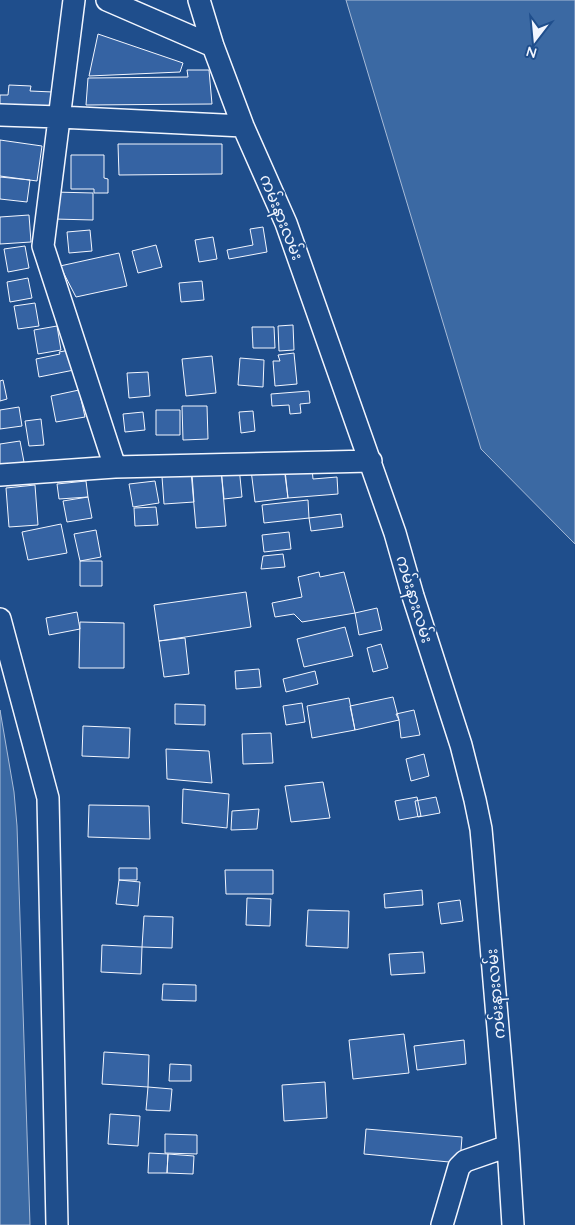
<svg xmlns="http://www.w3.org/2000/svg" width="575" height="1225" viewBox="0 0 575 1225" font-family="Quicksand,'Noto Sans Myanmar',sans-serif">
	<rect width="100%" height="100%" fill="#1f4e8c"/>
	<path fill="#3b69a3" stroke="#a8bbd7" d="M346 0H575V544L481 449Z
		M0 710 14 792 17 826 30 1225H0Z"/>
	<path fill="#3563a3" stroke="#f2f6ff" d="M98 34 183 63 180 72 89 76Z
		M187 70H209L212 104 86 105 88 78 188 77Z
		M9 85 31 86 30 91 53 92 52 112 0 109V95H8Z
		M0 140 42 146 37 181 0 176Z
		M118 144H222V174L119 175Z
		M71 155H104V178L108 179V193H94V189H71Z
		M0 177 30 180 27 202 0 199Z
		M54 192 93 193V220L54 219Z
		M29 215 31 242 0 244V217Z
		M263 227 267 252 229 259 227 250 253 245 250 229Z
		M90 230 92 251 69 253 67 232Z
		M213 237 217 259 199 262 195 240Z
		M156 245 162 267 138 273 132 251Z
		M25 246 29 268 8 272 4 249Z
		M119 253 127 286 76 297 60 266Z
		M28 278 32 298 10 302 7 282Z
		M202 281 204 300 181 302 179 283Z
		M35 303 39 326 18 329 14 306Z
		M293 325 294 350 279 351 278 326Z
		M57 326 61 350 38 354 34 330Z
		M252 327H274L275 348H253Z
		M70 350 74 370 39 377 36 359 60 354 59 352Z
		M294 353 297 384 275 386 273 361H280L278 355Z
		M212 356 216 393 186 396 182 359Z
		M240 358 264 360 263 387 238 385Z
		M148 372 150 396 129 398 127 373Z
		M3 380 7 399 0 401V381Z
		M79 390 85 417 56 422 51 396Z
		M309 391 310 403 300 404 301 413 290 414 289 405 272 406 271 394Z
		M182 406H207L208 439 183 440Z
		M19 407 22 426 0 429V410Z
		M156 410H180V435H156Z
		M253 411 255 431 241 433 239 412Z
		M143 412 145 430 125 432 123 414Z
		M41 419 44 445 29 446 25 421Z
		M20 441 24 462 0 465V444Z
		M311 458 313 479 337 477 338 494 288 498 284 461Z
		M239 467 242 497 224 499 221 469Z
		M284 467 288 498 255 502 251 470Z
		M221 469 226 526 196 528 191 471Z
		M192 474 194 502 164 504 162 477Z
		M86 481 88 497 59 499 57 484Z
		M155 481 159 503 133 507 129 484Z
		M35 485 38 525 9 527 6 488Z
		M88 497 92 518 67 522 63 501Z
		M308 500 309 518 264 523 262 505Z
		M156 507 158 525 135 526 134 508Z
		M341 514 343 527 311 531 309 518Z
		M61 524 67 553 28 560 22 532Z
		M96 530 101 557 80 561 74 534Z
		M289 532 291 549 264 552 262 535Z
		M283 554 285 567 261 569 263 556Z
		M80 561H102V586H80Z
		M319 572 320 577 344 572 355 613 302 622 294 614 275 617 272 603 302 597 298 577Z
		M246 592 251 627 159 641 154 605Z
		M377 608 382 630 359 635 355 613Z
		M77 612 80 629 49 635 46 618Z
		M80 622 124 623V668H79Z
		M345 627 353 656 304 667 297 639Z
		M185 638 189 674 164 677 159 641Z
		M381 644 388 668 373 672 367 648Z
		M259 669 261 687 236 689 235 671Z
		M315 671 318 684 286 692 283 679Z
		M393 697 399 720 355 730 350 706Z
		M349 698 355 730 312 738 307 706Z
		M302 703 305 722 286 725 283 706Z
		M175 704 205 705V725L175 724Z
		M414 710 420 735 401 738 399 720 396 714Z
		M83 726 130 728 129 758 82 756Z
		M271 733 273 763 243 764 242 734Z
		M166 749 209 751 212 783 167 779Z
		M424 754 429 776 411 781 406 759Z
		M323 782 330 818 291 822 285 786Z
		M183 789 229 794 227 828 182 823Z
		M417 797 421 816 399 820 395 801Z
		M436 797 440 813 418 817 415 801Z
		M89 805 149 806 150 839 88 837Z
		M259 809 257 829 231 830 232 811Z
		M119 868H137V880H119Z
		M225 870H273V894H226Z
		M119 880 140 882 138 906 116 904Z
		M422 890 423 905 385 908 384 894Z
		M247 898 271 899 270 926 246 925Z
		M460 900 463 921 441 924 438 903Z
		M308 910 349 911 348 948 306 946Z
		M144 916 173 917 172 948 142 947Z
		M102 945 142 947 141 974 101 972Z
		M423 952 425 973 391 975 389 954Z
		M163 984 196 985V1001L162 1000Z
		M404 1034 409 1073 353 1079 349 1040Z
		M464 1040 466 1064 417 1070 414 1046Z
		M104 1052 149 1055 148 1087 102 1084Z
		M170 1064 191 1065V1081H169Z
		M325 1082 327 1118 284 1121 282 1085Z
		M148 1087 172 1089 170 1111 146 1110Z
		M110 1114 140 1116 138 1146 108 1144Z
		M366 1129 462 1137 460 1163 364 1154Z
		M165 1134 197 1135V1154L165 1153Z
		M149 1153 168 1154 167 1173H148Z
		M168 1154 194 1156 193 1174 167 1173Z"/>
	<g fill="none" stroke-linecap="round" stroke-linejoin="round">
		<g stroke="#f2f6ff" stroke-width="24">
			<path id="minor" d="M74 0 43 246 115 467
				M107 0 213 46
				M199 0 213 46 243 126 286 223 395 533 413 596 461 745 475 800 481 829 483 851 508 1146 513 1225
				M0 115 59 117 243 126
				M0 475 115 467 371 461
				M0 619 48 798 57 1225
				M442 1225 459 1167 465 1161 508 1146"/>
		</g>
		<use href="#minor" stroke="#1f4e8c" stroke-width="21"/>
	</g>
	<g text-anchor="middle" dominant-baseline="central" stroke-width="4" stroke-linejoin="round" paint-order="stroke">
		<g font-size="16" fill="#f2f6ff" stroke="#1f4e8c">
			<text transform="translate(282 217) rotate(68)">ကမ်းနားလမ်း</text>
			<text transform="translate(415 599) rotate(73)">ကမ်းနားလမ်း</text>
			<text transform="translate(495 994) rotate(-95)">ကမ်းနားလမ်း</text>
		</g>
	</g>
	<g transform="translate(535 40) rotate(196)" stroke="#1f4e8c" stroke-width="4" paint-order="stroke">
	<path d="M0-4L9 19L0 12L-9 19Z" fill="#f2f6ff"/>
	<text y="-8" font-size="14" font-weight="bold" text-anchor="middle" fill="#f2f6ff">N</text>
	</g>
</svg>
